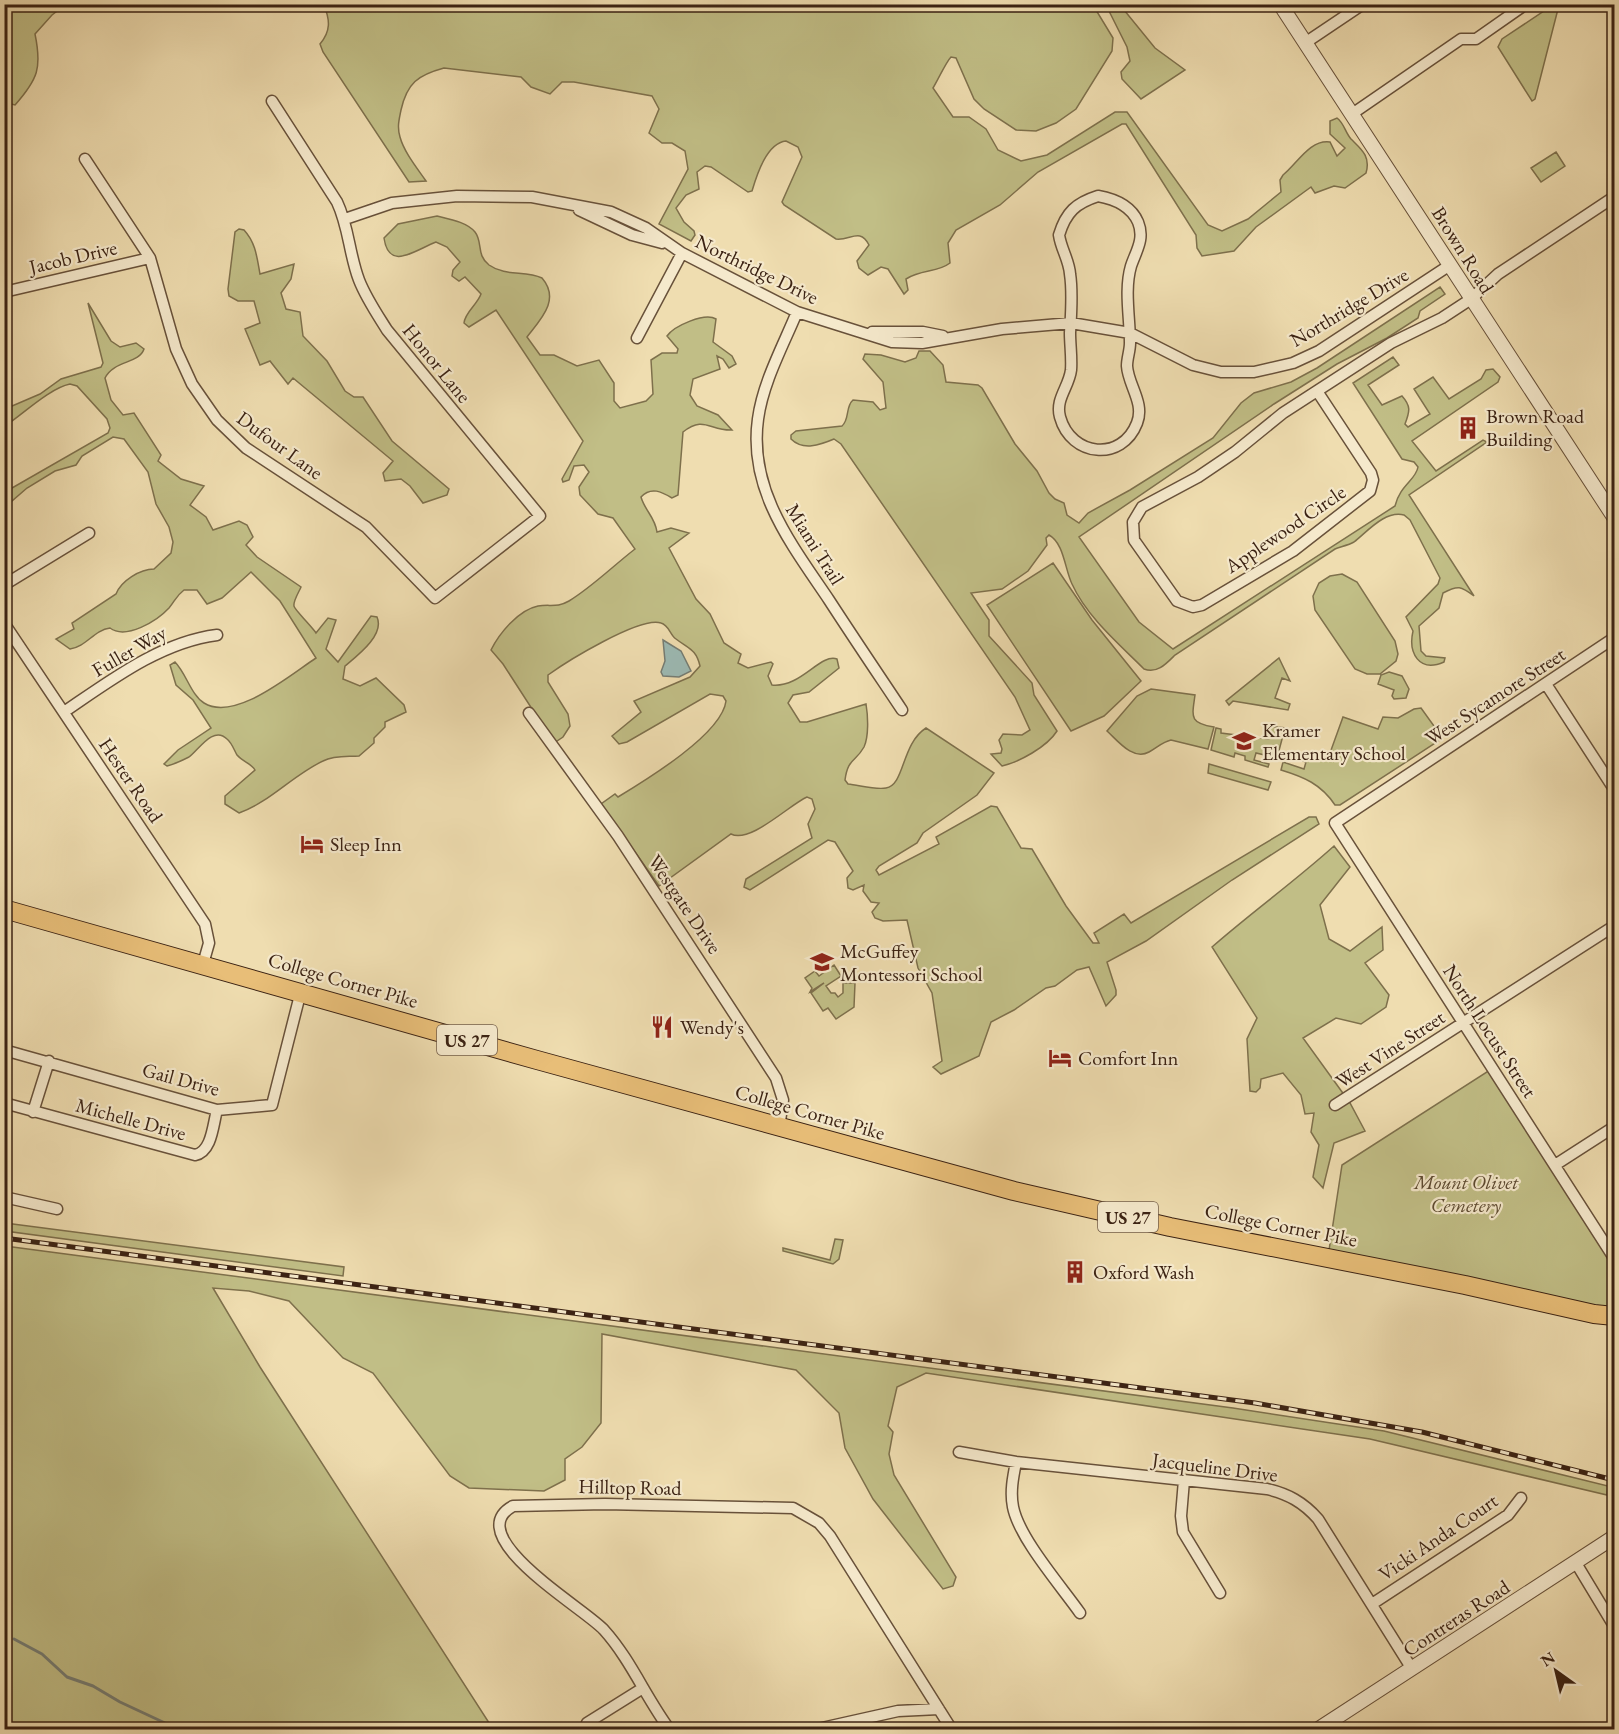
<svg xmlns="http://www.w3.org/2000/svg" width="1619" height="1734" viewBox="0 0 1619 1734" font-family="'EB Garamond',serif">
	<rect width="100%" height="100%" fill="#efddb0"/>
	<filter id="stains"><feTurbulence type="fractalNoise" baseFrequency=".00333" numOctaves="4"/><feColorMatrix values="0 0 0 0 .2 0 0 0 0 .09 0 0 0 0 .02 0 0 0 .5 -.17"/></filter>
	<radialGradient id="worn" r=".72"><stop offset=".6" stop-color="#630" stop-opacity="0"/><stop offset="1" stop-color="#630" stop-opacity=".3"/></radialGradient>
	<path fill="#c1be86" stroke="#7e704c" stroke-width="1.5" d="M4 5H65L52 15 35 34C42 68 38 79 15 105L11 104 5 51Z
		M324 5H1093L1113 38 1112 51 1076 109 1056 123 1036 131 1016 130 984 109 974 99 956 58 951 57C946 62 938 80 933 88L953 117H969L986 129 998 150 1021 161 1047 155 1115 112H1127L1208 225 1222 231 1248 219 1281 192 1280 180 1283 175C1297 164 1310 139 1330 142L1337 156 1345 148 1330 134V121L1337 118C1344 123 1345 132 1351 139 1361 149 1371 156 1366 173L1345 188 1334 186 1315 193 1311 187 1256 227 1234 251 1202 256 1197 248 1196 235 1126 124H1122L1038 172 1000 205 956 230 948 243 950 263C937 273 922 269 906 279L908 290 904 294 888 269 881 267 868 275 859 268 857 261 869 245C860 227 850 241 836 239L784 205 782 202 802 157 798 147 786 141C767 143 757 174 752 191L748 192 711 167 705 166 697 172 699 189 686 195 676 208 684 222 694 231 695 235 691 241 659 224 688 169 685 151 672 143H662L649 133 659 109 652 96 574 82H562L550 94 531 87 521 77 444 68C418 75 407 83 401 110 399 120 397 127 400 137 404 152 417 168 426 181L409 182 323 52 320 44C331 31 330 20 324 5Z
		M1106 5H1120L1155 48 1185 70 1141 99 1122 79 1121 72 1130 61 1127 47Z
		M1553 5 1558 9 1535 99 1532 101 1498 47 1502 39Z
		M1556 152 1565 166 1541 182 1531 168Z
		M437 216C449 219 467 222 475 232 483 242 476 255 489 265 506 277 525 270 542 278 561 300 540 320 527 337L540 355H554L577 366 599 360 614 383V401L620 408 646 401 653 394 651 360 662 353H677L678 349 667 336C674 326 705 312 716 319L713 342 732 356 736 364 729 368 723 359 717 356 720 369 693 379 690 395 697 406 718 415 732 430C710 431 704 415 683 432L678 495 672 498C662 492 651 486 641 497 645 511 655 517 657 532L671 528 689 533 669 548 696 599 710 614 724 643 741 654 738 663 748 668 771 662 773 664 768 676 772 685C801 688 820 653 837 659L839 668 809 692 793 695 788 703 800 722H807L866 704C868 716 869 736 864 747 855 763 848 758 845 780L848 784C859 785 875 790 886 788 905 785 901 744 926 728L994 773 977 795 923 833 917 843 879 866 876 870 879 875 939 844 936 837 991 806 997 807 1021 848 1032 849 1066 906 1093 943H1099L1094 933 1124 914 1131 923 1309 817H1316L1319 824 1232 880 1146 941 1107 962 1116 990V995L1106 1006 1089 967 1077 970 1055 986 1046 988 1014 1010 991 1022 979 1056 941 1074 933 1067 942 1061 932 993 918 968 907 920 883 921 875 918 872 912 879 903 871 902 863 891 864 885 853 890 848 888 847 878 853 871 835 842 828 840 750 890 744 887 746 879 812 838 808 824 815 809 812 799 807 797C789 805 750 844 731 834L659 886 601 804 615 794 618 797C646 780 722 734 726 701L723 696 710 694 627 742 619 744 612 736 641 712 634 701 690 677 700 666C696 649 689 649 676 639 670 635 669 625 661 623 640 616 566 662 548 675V682L568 714 570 726 563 737 554 743 503 664 491 650C499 634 518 610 538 606 550 604 557 608 569 601 592 587 613 566 635 549L613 518 598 514 580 495 579 487 589 472 584 465 574 466 569 480 563 482 562 479 583 441 496 310 469 327 464 323C465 312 477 305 481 294L465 277 459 281 452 276 453 270 460 262 447 247 436 242C415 250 389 272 384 238L398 224Z
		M239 229 244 230C256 243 257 258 260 274L294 264 291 279 281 293 286 309 300 312 303 336 327 361 345 391 354 397H363L392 441 449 489 447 495 423 503 410 486 401 479 385 481 383 473 393 461 293 378 288 384 270 361 260 365 245 329 260 323 254 301H238L229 296 228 289 235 232Z
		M1440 287 1445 294 1420 311 1418 318 1387 338 1337 364 1274 404 1079 537 1139 622 1173 649 1395 506C1400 485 1416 480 1418 467L1414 462 1402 459 1353 383 1393 357 1399 365 1368 385 1382 405 1402 396C1411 406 1410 411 1405 424L1408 427 1430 414 1414 389 1433 377 1449 399 1481 379 1486 370 1493 369 1500 377 1498 382 1412 441 1436 471 1483 440 1487 442 1409 495 1474 596C1461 586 1458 585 1443 593L1439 608 1419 626 1421 651 1426 656 1445 658 1444 662C1419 673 1408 653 1413 631L1406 617 1438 584 1440 578 1410 520 1404 515C1385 510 1367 532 1354 542 1349 545 1340 547 1335 549L1175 655C1166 664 1157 674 1144 669 1119 644 1087 617 1072 584 1065 570 1064 543 1049 535L1046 538 1047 545 1028 571 1002 589 971 593 989 620V636L1032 683 1034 695 1057 731C1047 747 1019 762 1002 766L991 754 1001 753 1002 749 999 740 1003 734 1022 735 1030 730 1015 697 841 444 834 439C820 445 803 451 791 439V435L796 431 842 426C850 419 845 407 853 400L873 402 880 410 886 408 883 382 863 359 865 354 881 355 905 362 916 358 919 351H930L943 365 946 382 978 385 982 388 1015 444 1037 471 1049 493 1055 499 1064 503 1067 515 1079 523 1088 513 1130 490 1213 438 1241 403 1254 393 1291 382 1317 368Z
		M88 303 111 341 120 347 136 343 144 349C139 364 114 360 105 378L111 400 123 415 134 413 161 455 158 461 181 479 204 486 190 505 206 517 213 530 239 521 247 525 253 537 246 545 257 557 301 587C299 592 293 601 294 606 294 609 313 628 316 633L328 618 336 620 326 649 338 662 371 616 377 617C385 635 357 656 345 666L343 679 360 686 376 678 404 705 406 712 385 722V727L374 738V743L359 756C348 757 335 755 323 761 293 775 270 802 239 813L225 804V796L255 770C251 763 243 762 237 755 234 750 232 743 227 739 213 725 198 751 189 757 185 759 172 765 167 766L164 764 178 750 211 728 193 700 176 685 170 665 175 662C186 673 191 695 204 703 235 722 290 675 316 658L280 601 251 572 222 598 207 604 197 590H184C176 596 175 601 169 608 157 621 126 640 110 628 94 630 86 647 70 649L56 639 74 629 72 623 116 594C121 581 140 569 154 569L171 553 173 542 169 527 156 504 148 472 124 439 113 437 82 456 76 465 55 471 27 488 5 507V492L108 433 110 428 107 419 77 386 70 384C50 388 23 414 5 426V409L40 394 61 379 101 367 103 363Z
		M1053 563 1092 620 1141 681 1104 716 1071 731 987 605Z
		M1342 574 1357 582 1395 641 1398 654 1396 661 1380 674H1367L1355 669 1315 610 1313 596 1319 583 1330 576Z
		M1279 658 1290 681 1282 678 1275 698 1290 704 1288 710 1233 701 1229 705 1226 701Z
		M1389 672 1402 676 1409 689 1406 698 1394 699 1392 696 1394 690 1378 684 1381 675Z
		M1151 689 1195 695C1192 717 1189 723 1214 727L1208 749 1171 740C1162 742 1157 748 1149 752 1133 761 1118 741 1107 731L1137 696Z
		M1421 708 1439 733 1440 740 1340 805H1335C1321 784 1304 777 1281 770L1283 762 1304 769 1306 762 1291 757 1293 753H1330L1343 717 1378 729 1383 717 1398 718 1414 709Z
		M1269 726 1285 728 1277 758 1256 753 1254 760 1269 764 1268 767 1245 760V756L1235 753 1234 757 1211 750 1216 728 1221 729V733L1268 739Z
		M1209 764 1271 782 1268 790 1208 773Z
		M1334 846 1350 867 1320 905 1329 939 1350 951 1382 927 1383 950 1365 963 1389 995 1386 1007 1361 1024 1336 1018 1303 1038 1350 1103 1365 1131 1334 1143 1323 1188 1313 1177 1319 1145 1311 1132 1314 1113 1305 1114 1301 1095 1283 1073 1261 1079 1260 1088 1256 1092 1250 1091 1247 1039 1257 1018 1212 947C1252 912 1294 882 1334 846Z
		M834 965 841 976 826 986 831 993H835L838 997 843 993V983H855L854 1007 836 1019 828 1008 823 1011 811 993 824 983 810 992 812 988 805 978 815 971 819 976Z
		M1493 1068 1614 1258V1316L1328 1257 1342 1165Z
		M5 1223 344 1267 343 1276 5 1231Z
		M835 1239 843 1240 839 1259 833 1264 783 1251V1248L830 1260Z
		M5 1246 1233 1408 1384 1431 1608 1486 1607 1495 1370 1439 926 1373 897 1387 888 1426 893 1432 889 1454 894 1475 956 1577 953 1586 943 1589 873 1499 845 1448 839 1413 796 1370 602 1334 601 1423 582 1447 565 1459V1480L544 1491 469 1488 450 1476 373 1373 343 1358 289 1301 249 1291 213 1288 260 1367 493 1729H5Z"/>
	<path fill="#9cbab4" stroke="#757d74" stroke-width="1.5" d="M663 640 681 651 691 671 679 677 663 676 661 672 665 661Z"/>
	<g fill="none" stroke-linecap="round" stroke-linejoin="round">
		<path stroke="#757d74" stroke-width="3" d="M14 1639 42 1654 67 1677 93 1686 120 1702 180 1730"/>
		<g stroke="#68513a" stroke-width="13">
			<path id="minor" d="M1305 43 1363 4
				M1352 114 1461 39H1476L1526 4
				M85 159 150 258 176 349 192 384 217 420 246 448 366 527 435 598 540 516 387 330C377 314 366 298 359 280 349 254 349 227 337 202L272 101
				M1098 196C1115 199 1131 206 1138 222 1145 239 1136 251 1131 266 1124 290 1130 318 1130 343 1130 351 1127 358 1127 366 1128 385 1145 403 1137 423 1122 462 1071 457 1060 417 1055 399 1069 387 1071 370 1072 358 1070 345 1070 333 1071 314 1073 293 1070 274 1069 260 1061 249 1059 235 1066 212 1076 203 1098 196Z
				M579 210 632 235 662 243
				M345 219 392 203 457 196 532 197 611 212 646 228 682 253 797 312 892 342 922 343 1002 329 1071 323 1130 333 1193 365 1221 372H1254L1293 363 1319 351 1450 265
				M4 292 150 258
				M797 312C783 346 763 382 758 419 748 490 792 545 829 600 853 637 878 674 902 710
				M872 332H923L943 336
				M637 338 682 253
				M1317 391 1371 473 1373 480 1370 491 1293 551 1202 605 1193 607 1177 601 1134 540 1133 522 1142 507 1198 477 1235 452 1283 413 1391 343 1442 318 1471 299 1498 274 1614 197
				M4 585 89 533
				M4 623 205 924 209 943 203 964
				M1614 638 1335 823 1614 1258
				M1546 684 1614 789
				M64 712C111 680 161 642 217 635
				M529 713 618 836 776 1078 783 1100 779 1128
				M4 1050 217 1110 272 1105 301 991
				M4 1103 195 1155C212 1152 213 1124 217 1110
				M1335 1105 1614 926
				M33 1112 49 1061
				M1555 1165 1614 1127
				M4 1197 57 1209
				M959 1452 1016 1462 1267 1489C1288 1494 1303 1502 1318 1519L1412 1669
				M1016 1462C1013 1477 1010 1492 1013 1507 1019 1538 1061 1586 1080 1613
				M1184 1480 1181 1516 1183 1532 1220 1593
				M1576 1563 1614 1626
				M1372 1604 1508 1515 1521 1498
				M584 1730 587 1723 643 1688
				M670 1730C646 1698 631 1660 604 1630 587 1610 458 1536 513 1506L605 1504 793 1508 819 1523 830 1536 952 1730
				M813 1730 898 1711 939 1709"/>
		</g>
		<g stroke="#68513a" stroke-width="16">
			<path id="tertiary" d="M1280 4 1614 517
				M1317 1730 1614 1537"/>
		</g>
		<g stroke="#3b2213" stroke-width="20">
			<path id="trunk" d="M4 909 537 1060 1014 1191 1170 1227 1465 1285 1594 1314 1614 1316"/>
		</g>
		<use href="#minor" stroke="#f5e9cc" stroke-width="10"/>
		<use href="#tertiary" stroke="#f5e9cc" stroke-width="14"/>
		<use href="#trunk" stroke="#e8be78" stroke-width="18"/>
		<g stroke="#3b2213" stroke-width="5">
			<path id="rail" d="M4 1238 1255 1403 1422 1432 1614 1480"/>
		</g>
		<use href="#rail" stroke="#f5e9cc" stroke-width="3" stroke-dasharray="9" stroke-linecap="butt"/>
	</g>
	<defs>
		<g id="building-bare" transform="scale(1.8)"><path d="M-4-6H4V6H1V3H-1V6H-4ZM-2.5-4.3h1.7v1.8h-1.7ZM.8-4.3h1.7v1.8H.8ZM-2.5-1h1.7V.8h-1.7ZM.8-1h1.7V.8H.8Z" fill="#8f2418" stroke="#f5e9cc" stroke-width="2.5" paint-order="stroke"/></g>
		<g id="school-bare" transform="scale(1.8)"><path d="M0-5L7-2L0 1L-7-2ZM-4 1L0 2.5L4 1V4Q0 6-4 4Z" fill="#8f2418" stroke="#f5e9cc" stroke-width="2.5" paint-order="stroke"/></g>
		<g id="hotel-bare" transform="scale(1.8)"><path d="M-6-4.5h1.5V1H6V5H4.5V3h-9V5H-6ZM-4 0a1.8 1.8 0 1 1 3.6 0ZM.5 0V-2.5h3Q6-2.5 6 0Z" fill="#8f2418" stroke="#f5e9cc" stroke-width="2.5" paint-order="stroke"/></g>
		<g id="restaurant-bare" transform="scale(1.8)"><path d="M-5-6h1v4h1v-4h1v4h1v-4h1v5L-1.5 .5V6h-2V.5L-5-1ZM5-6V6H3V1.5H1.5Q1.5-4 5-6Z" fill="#8f2418" stroke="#f5e9cc" stroke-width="2.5" paint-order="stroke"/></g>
	</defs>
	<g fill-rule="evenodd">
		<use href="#building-bare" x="1468" y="428"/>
		<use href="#school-bare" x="1244" y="741"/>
		<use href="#hotel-bare" x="312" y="844"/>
		<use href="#school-bare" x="822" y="962"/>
		<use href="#restaurant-bare" x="662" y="1027"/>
		<use href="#hotel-bare" x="1060" y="1058"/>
		<use href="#building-bare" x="1075" y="1272"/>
	</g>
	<g text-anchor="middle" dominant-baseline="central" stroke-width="4.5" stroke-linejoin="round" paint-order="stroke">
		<g fill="#f5e9cc" stroke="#735e4a" stroke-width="1.5">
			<rect x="437" y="1025" width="60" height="30" rx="4.5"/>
			<rect x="1098" y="1202" width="60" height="30" rx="4.5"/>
		</g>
		<g font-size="18" font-weight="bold" fill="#3b2213">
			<text x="467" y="1040">US 27</text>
			<text x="1128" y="1217">US 27</text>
		</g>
		<g font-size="20" fill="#3b2213" stroke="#f5e9cc">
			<text transform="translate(1463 250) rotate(58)">Brown Road</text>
			<text transform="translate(73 257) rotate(-13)">Jacob Drive</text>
			<text transform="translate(757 269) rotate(26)">Northridge Drive</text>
			<text transform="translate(1349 307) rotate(-31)">Northridge Drive</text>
			<text transform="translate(437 363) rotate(51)">Honor Lane</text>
			<text transform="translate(280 445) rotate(36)">Dufour Lane</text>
			<text transform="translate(1285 529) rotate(-34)">Applewood Circle</text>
			<text transform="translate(815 544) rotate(58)">Miami Trail</text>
			<text transform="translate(129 651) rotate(-30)">Fuller Way</text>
			<text transform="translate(1495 696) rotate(-33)">West Sycamore Street</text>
			<text transform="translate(131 780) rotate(56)">Hester Road</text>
			<text transform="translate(685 904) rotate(56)">Westgate Drive</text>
			<text transform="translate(343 980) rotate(16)">College Corner Pike</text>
			<text transform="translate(1490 1031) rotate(57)">North Locust Street</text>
			<text transform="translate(1390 1049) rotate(-33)">West Vine Street</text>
			<text transform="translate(181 1079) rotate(15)">Gail Drive</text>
			<text transform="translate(810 1112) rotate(16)">College Corner Pike</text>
			<text transform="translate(131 1119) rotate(15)">Michelle Drive</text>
			<text transform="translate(1281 1225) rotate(11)">College Corner Pike</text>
			<text transform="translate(1215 1467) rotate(7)">Jacqueline Drive</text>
			<text transform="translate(630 1487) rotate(1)">Hilltop Road</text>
			<text transform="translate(1438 1537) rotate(-34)">Vicki Anda Court</text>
			<text transform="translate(1456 1618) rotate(-33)">Contreras Road</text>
		</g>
		<g font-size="20" fill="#3b2213" stroke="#f5e9cc" text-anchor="start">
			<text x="1486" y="416">Brown Road<tspan x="1486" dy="23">Building</tspan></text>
			<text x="1262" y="730">Kramer<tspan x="1262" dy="23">Elementary School</tspan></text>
			<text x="330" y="844">Sleep Inn</text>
			<text x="840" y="951">McGuffey<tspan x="840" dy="23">Montessori School</tspan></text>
			<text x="680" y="1027">Wendy's</text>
			<text x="1078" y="1058">Comfort Inn</text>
			<text x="1093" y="1272">Oxford Wash</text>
		</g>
		<g font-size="20" font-style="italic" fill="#5c4930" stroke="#f5e9cc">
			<text x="1466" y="1182">Mount Olivet<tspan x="1466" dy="23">Cemetery</tspan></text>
		</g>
	</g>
	<rect width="1619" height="1734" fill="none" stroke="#efddb0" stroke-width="24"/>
	<rect x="6" y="6" width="1607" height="1722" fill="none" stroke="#3b2213" stroke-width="3"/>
	<rect x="12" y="12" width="1595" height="1710" fill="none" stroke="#3b2213" stroke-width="1.5"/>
	<g transform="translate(1556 1671) rotate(326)" stroke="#f5e9cc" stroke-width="4.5" paint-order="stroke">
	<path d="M0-4.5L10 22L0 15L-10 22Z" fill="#3b2213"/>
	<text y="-9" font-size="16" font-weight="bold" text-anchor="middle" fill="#3b2213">N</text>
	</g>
	<rect width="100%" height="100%" filter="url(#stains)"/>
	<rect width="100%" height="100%" fill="url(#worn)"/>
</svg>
